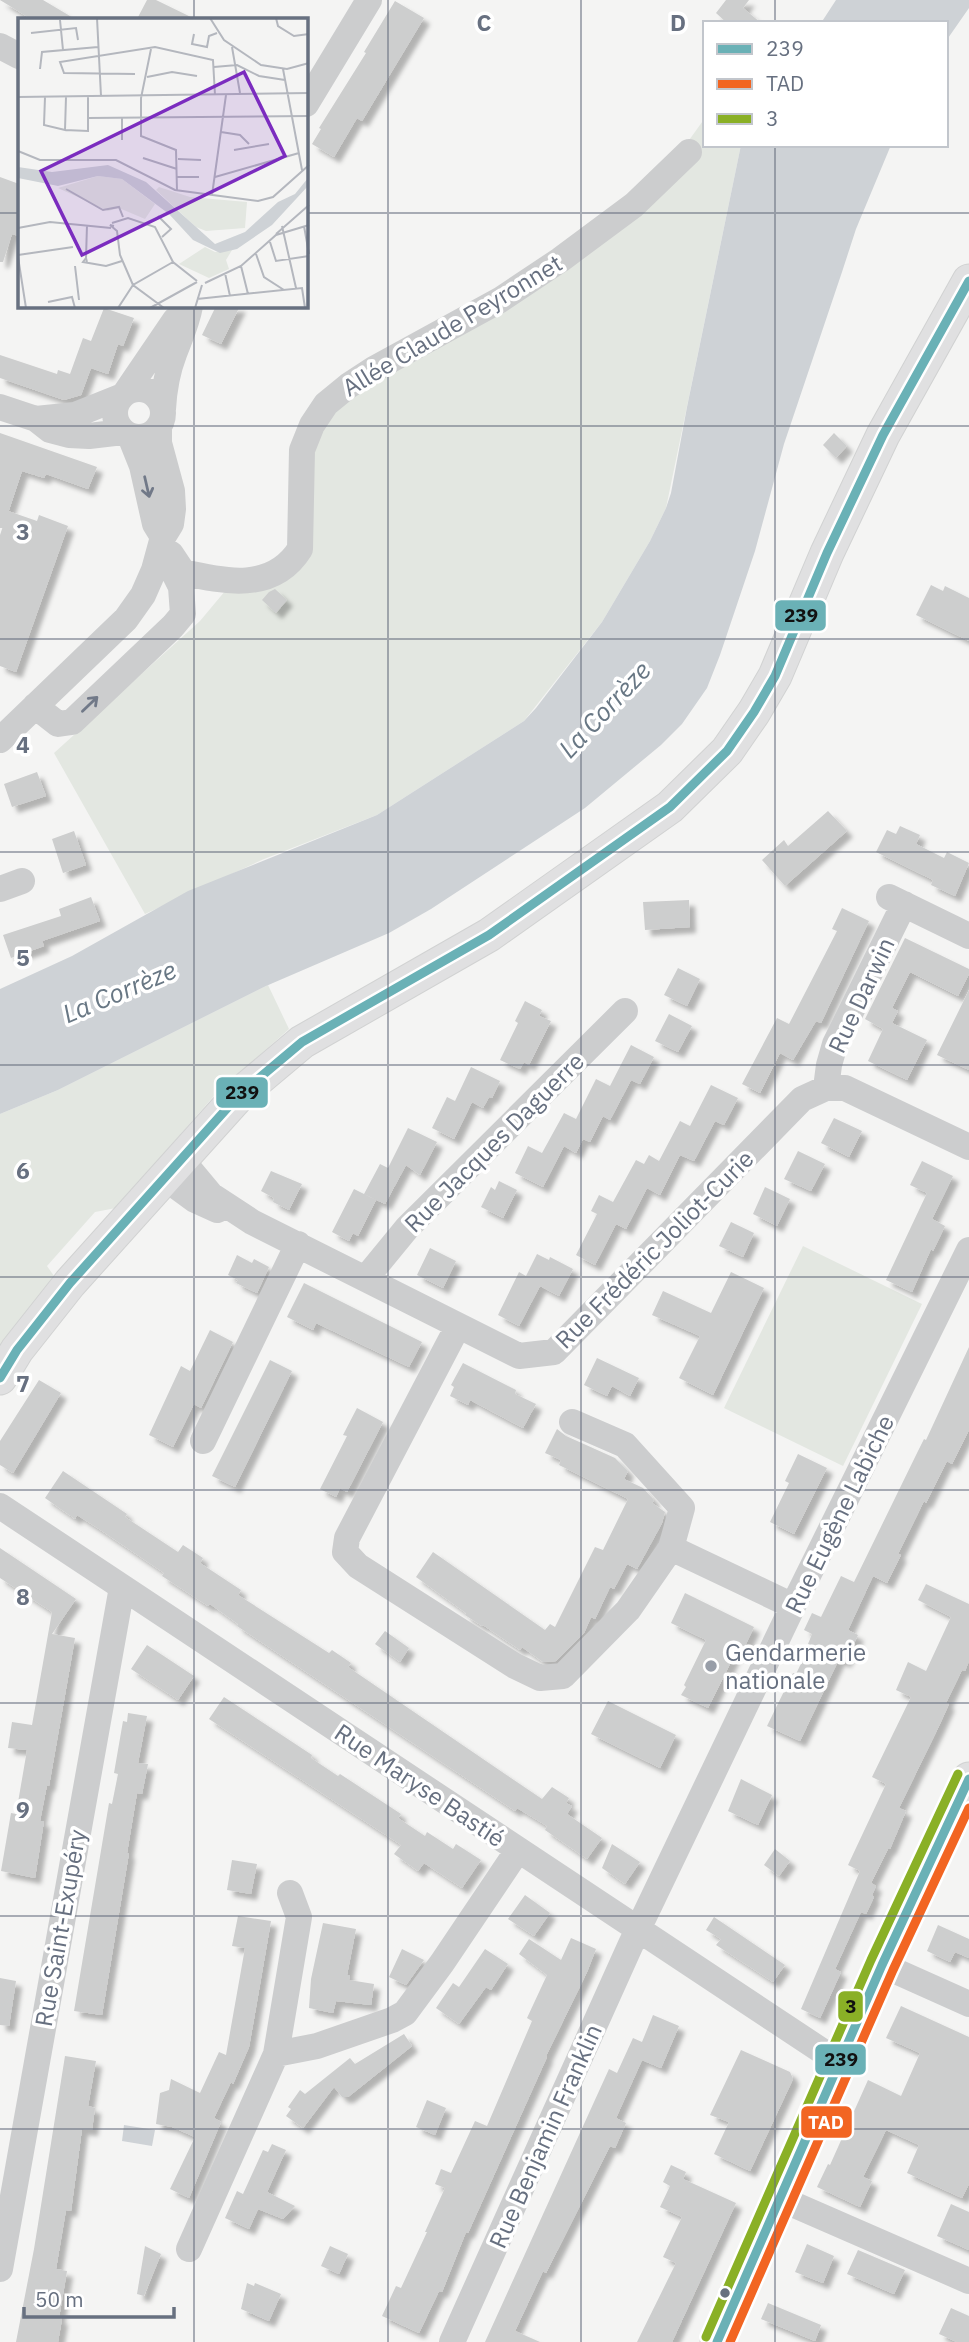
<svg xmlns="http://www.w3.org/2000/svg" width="969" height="2342" viewBox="0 0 969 2342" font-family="'IBM Plex Sans',sans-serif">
	<defs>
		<filter id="shadow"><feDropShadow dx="6" dy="6" stdDeviation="2" flood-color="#0004"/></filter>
	</defs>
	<rect width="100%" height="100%" fill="#f4f4f3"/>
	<path fill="#e3e7e1" d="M705 118V145H741L666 508 650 541 602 622 524 721 377 815 264 859 145 914 54 753 200 621 241 572 273 565 289 546 320 398 444 324 593 224 679 154Z
		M268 985 289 1029 213 1097 116 1208 95 1212 47 1266 54 1276 0 1348V1114L58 1090Z
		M803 1246 922 1304 843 1466 724 1408Z"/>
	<path fill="#ced2d6" d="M836 0H969V8L946 41V23H821Z
		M741 145H891L856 229 842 272 784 444 755 551 720 655 707 688 682 724 661 745 585 808 431 909 389 933 266 986 58 1090 0 1114V989L72 956 188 891 377 815 524 721 536 708 602 622 650 541 666 508 671 493 687 407Z
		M124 2125 155 2130 152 2146 122 2141Z"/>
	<path fill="#cdcece" filter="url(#shadow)" d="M0 0H43L75 19H31Z
		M147 0H156L195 19H137Z
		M726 0H749L743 8 761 23H727L716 13Z
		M395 1 424 18 362 121 357 118 334 157 312 144 321 129 319 128 366 53 364 52Z
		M0 177 19 184V236L12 234 3 262H0Z
		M216 306H240L221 344 202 335Z
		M104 308 134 318 123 346 118 344 108 374 91 368 81 395 64 400 0 378V355L57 374 58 370 70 374 83 338 91 341Z
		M0 433 97 467 88 489 46 474 44 478 22 471 3 528H0Z
		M834 433 847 446 836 458 823 445Z
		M8 511 37 521 39 515 68 526 16 672 0 666V535Z
		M931 585 943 591 945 586 969 598V641L916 615Z
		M275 589 287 600 276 613 262 600 269 592Z
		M37 772 46 796 12 807 4 784Z
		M828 811 847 831 785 886 762 860 784 840 788 846Z
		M900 826 920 835 916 844 944 858 947 852 969 863 955 896 931 885 933 880 876 852 887 830 896 834Z
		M74 831 86 865 63 873 52 839Z
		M91 897 100 921 42 941 44 946 11 958 3 935 61 916 59 909Z
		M689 900 690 927 645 930 643 902Z
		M842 908 869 921 821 1023 816 1021 793 1060 780 1053 760 1093 742 1084 777 1018 789 1024 837 931 832 929Z
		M905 938 969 969V974L958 996 910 972 892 1008 898 1011 892 1023 927 1040 907 1080 868 1061 883 1029 865 1019Z
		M678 968 700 979 687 1006 664 995Z
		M969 990V1070L937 1055Z
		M525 1001 542 1010 539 1016 551 1021 529 1065 524 1062 520 1069 500 1060 518 1023 515 1021Z
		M669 1014 692 1026 678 1052 655 1041Z
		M631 1045 654 1057 640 1084 631 1080 610 1120 603 1116 590 1142 583 1139 576 1153 564 1146 543 1187 515 1173 528 1146 542 1153 564 1113 576 1119 596 1079 610 1086Z
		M471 1067 500 1081 492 1098 489 1097 483 1108 472 1102 454 1139 432 1128 447 1097 455 1101Z
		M711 1085 738 1098 724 1125 715 1121 694 1161 680 1155 660 1195 647 1188 626 1229 616 1224 595 1265 576 1255 597 1214 591 1211 599 1195 613 1202 636 1160 644 1164 649 1155 659 1161 680 1121 690 1126Z
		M834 1118 862 1131 849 1157 821 1143Z
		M408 1128 437 1142 420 1175 406 1165 385 1204 364 1194 380 1164 388 1168Z
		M798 1151 825 1164 811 1191 784 1179Z
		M922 1161 953 1176 932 1219 945 1226 933 1251 931 1249 912 1292 886 1280 927 1193 910 1185Z
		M271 1171 302 1184 289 1210 273 1202 274 1198 261 1191Z
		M499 1181 517 1190 503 1218 481 1207 491 1187 495 1190Z
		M765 1187 790 1199 777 1226 753 1214Z
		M354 1189 376 1200 358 1236 353 1233 349 1241 332 1232Z
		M731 1222 754 1233 743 1257 719 1246Z
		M430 1248 456 1261 443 1288 417 1275Z
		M537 1254 549 1260 550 1257 573 1269 559 1296 540 1286 519 1326 498 1315 519 1272 526 1276Z
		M237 1255 252 1263 254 1259 269 1267 257 1293 236 1283 238 1280 228 1275Z
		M731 1272 764 1288 713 1395 679 1378 700 1336 652 1315 663 1291 711 1313Z
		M304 1283 422 1342 409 1367 316 1323 313 1330 287 1317Z
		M210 1330 233 1342 201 1408 194 1404 173 1447 149 1435 181 1366 190 1371Z
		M969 1347V1430L952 1464 947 1461 926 1503 924 1501 898 1554 901 1555 887 1583 873 1576 848 1630 858 1635 845 1662 839 1659 800 1741 767 1726 793 1673 796 1674 810 1645 808 1644 812 1634 804 1630 812 1613 821 1617 841 1576 854 1582 918 1451 924 1439 926 1440Z
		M597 1358 639 1378 630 1396 612 1386 607 1396 584 1385Z
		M270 1360 292 1371 235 1487 212 1476Z
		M463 1363 516 1390 515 1394 536 1404 523 1428 470 1400 468 1405 450 1396 454 1387 451 1385Z
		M39 1380 61 1393 13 1473 0 1465V1441Z
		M357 1408 383 1422 347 1492 340 1488 336 1497 320 1489 347 1436 343 1435Z
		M557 1429 566 1436 615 1458 628 1471 624 1479 643 1488 654 1500 652 1503 665 1512 662 1523 637 1569 627 1564 614 1589 610 1587 595 1619 591 1617 584 1633 556 1661 543 1662 522 1647 520 1650 483 1625 482 1626 465 1615 466 1613 416 1577 433 1552 545 1630 550 1624 555 1627 595 1547 603 1550 628 1499 559 1465 561 1460 545 1453Z
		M798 1454 827 1468 794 1534 770 1522 789 1483 785 1481Z
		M63 1471 127 1514 125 1517 178 1552 183 1545 203 1558 200 1563 241 1590 238 1595 329 1653 332 1650 351 1663 348 1667 505 1774 542 1799 552 1787 569 1798 566 1803 572 1806 567 1814 602 1838 587 1859 545 1830 547 1826 517 1808 515 1811 237 1626 238 1624 210 1604 208 1606 162 1576 164 1573 99 1529 77 1515 75 1519 45 1498Z
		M0 1548 76 1599 52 1634 75 1638 49 1786 47 1785 40 1821H44L35 1878 1 1871 11 1813 16 1814 27 1750 8 1748 12 1722 32 1725 52 1612 0 1578Z
		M926 1584 969 1604V1661L965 1671 962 1670 946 1703 949 1704 939 1726 899 1808 906 1811 890 1849H888L871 1883 876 1886 872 1895 874 1897 866 1914 861 1912 835 1969 841 1972 820 2018 801 2009 860 1871 848 1865 886 1784 872 1777 911 1697 896 1690 908 1662 926 1671 951 1617 918 1600Z
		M685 1593 754 1627 744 1648 739 1646 708 1708 681 1695 686 1687 684 1685 706 1640 671 1623Z
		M385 1631 409 1648 400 1662 375 1644Z
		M147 1645 194 1676 178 1700 131 1669Z
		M224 1697 312 1755 311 1758 338 1776 340 1774 401 1814 398 1818 425 1836 427 1832 453 1849 456 1844 481 1860 462 1888 424 1863 418 1871 394 1854 401 1845 209 1719Z
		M608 1701 676 1735 660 1768 591 1734Z
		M128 1713 147 1716 138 1763 148 1764 142 1794 137 1793 127 1853H129L102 2015 74 2011 109 1803 112 1804 118 1774 114 1773 123 1721 127 1722Z
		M741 1779 772 1795 758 1825 728 1811Z
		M612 1844 640 1862 625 1884 602 1868Z
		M775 1849 790 1861 779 1876 764 1865Z
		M232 1860 257 1864 251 1894 227 1890Z
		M525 1895 550 1913 534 1936 508 1919Z
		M238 1916 271 1921 254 2019 249 2047 233 2084 231 2082 214 2118 221 2122 189 2198 170 2189 195 2137 172 2127 156 2124 160 2093 169 2090 171 2079 200 2093 219 2052 226 2055 245 1948 232 1946Z
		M714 1917 785 1965 773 1982 716 1945 721 1939 706 1930Z
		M323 1923 356 1929 347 1975H350L349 1980 374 1984 371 2005 336 2001 333 2013 309 2008 311 1979Z
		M938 1925 969 1939V1958L955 1952 950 1962 927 1951Z
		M571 1938 596 1949 587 1972 546 2056 547 2057 468 2233 466 2232 442 2292 439 2291 419 2333 382 2316 396 2286 401 2288 427 2232H425L445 2188 435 2184 441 2169 451 2173 475 2121 487 2126 532 2021 527 2018 547 1975 519 1954 529 1939 561 1960Z
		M402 1949 424 1960 406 1985 389 1977Z
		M485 1949 508 1964 491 1990 486 1987 459 2024 436 2008 453 1983 459 1987Z
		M0 1978 16 1981 9 2026 0 2025Z
		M901 2006 969 2037V2184L962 2198 907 2173 919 2145 886 2130 863 2177 872 2181 860 2207 817 2187 828 2164 830 2165 868 2080 901 2096 920 2053 886 2038Z
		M653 2015 679 2026 661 2068 642 2060 616 2118 626 2123 615 2148 610 2146 546 2273 543 2271 515 2331 540 2342H485L609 2069 617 2073 633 2038 642 2042Z
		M404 2034 412 2046 348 2097H342L334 2087 303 2128 286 2116 291 2109 288 2107 300 2090 305 2094 350 2058 355 2064Z
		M741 2050 790 2072 793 2079 750 2171 714 2154 729 2122 710 2115Z
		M65 2056 96 2061 88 2106 95 2108 92 2130 82 2129 71 2211 66 2210 56 2269 67 2271 59 2318 62 2319 58 2342H16L34 2249Z
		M427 2100 446 2108 435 2135 416 2127Z
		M272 2144 286 2150 267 2192 295 2206 283 2219 258 2209 249 2229 225 2218 237 2191 243 2194 263 2150 268 2152Z
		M671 2165 686 2172 683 2179 736 2203 672 2342H637L676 2263 663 2257 682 2217 660 2207 670 2186 663 2182Z
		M951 2204 969 2212V2250L937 2236Z
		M807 2244 834 2256 823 2283 795 2272Z
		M145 2246 161 2254 144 2296 137 2294Z
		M330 2246 348 2254 339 2274 321 2266Z
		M858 2250 905 2270 894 2294 847 2274Z
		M247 2283 254 2286 255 2283 281 2294 269 2321 241 2309Z
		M768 2303 821 2325 815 2341 761 2319Z
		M951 2308 969 2316V2342H957L939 2334Z"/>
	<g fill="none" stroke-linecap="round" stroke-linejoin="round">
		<g stroke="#d1d2d2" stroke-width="35">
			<path id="major" d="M0 1378 17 1350 70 1283 239 1095 302 1042 489 935 670 807 727 751 754 712 775 676 827 553 883 435 969 281
				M717 2342 882 1965 969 1779"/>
		</g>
		<path stroke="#cccdce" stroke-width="26" d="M0 46 19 56
			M306 104 369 0
			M115 413a24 24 0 1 1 48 0a24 24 0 1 1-48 0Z
			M126 392 175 320
			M0 407 36 419 50 430 69 435 89 436 123 432
			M163 409C164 391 167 372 174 354 180 338 187 323 190 306
			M36 419 75 415 120 397
			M130 436 142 466 155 524 163 537
			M162 548 171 554 183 572C224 582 273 592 300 549L302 450 312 425 326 404 348 386 374 369 500 300 560 260 634 205 689 152
			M35 706 58 724 72 722 173 626 183 614 181 587 167 559
			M0 740 126 619 143 595 154 570 163 537 171 524 173 509 172 491 159 443V426
			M0 889 22 881
			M889 897 969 936
			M826 1088 829 1065 835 1044 904 904
			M181 1159 211 1195 252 1222 519 1356 554 1352 802 1099 826 1088H845L969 1147
			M165 1178 195 1200 217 1210
			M366 1278 407 1228 625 1011
			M458 1326 347 1538 345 1552 358 1566 515 1666 540 1678 563 1676 628 1610 671 1548 793 1606
			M572 1422 625 1445 682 1508 671 1548
			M203 1441 298 1244
			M0 1506 840 2063
			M882 1965 969 2004
			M276 2054 317 2046 392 2020 405 2013 442 1963 518 1850
			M781 2199 969 2281
			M189 2249 276 2054 299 1917 290 1893
			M0 2269 122 1587
			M452 2342 631 1944 793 1606 969 1250"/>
		<use href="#major" stroke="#e0e0e1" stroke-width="33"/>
		<g stroke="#fff" stroke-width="14">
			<path id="bus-1" d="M0 1378 17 1350 70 1283 239 1095 302 1042 489 935 670 807 727 751 754 712 775 676 827 553 883 435 969 281
				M717 2342 882 1965 969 1779"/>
		</g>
		<g stroke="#fff" stroke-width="14">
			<path id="bus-2" d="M730 2342 893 1970 969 1808"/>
		</g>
		<g stroke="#fff" stroke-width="14">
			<path id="bus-3" d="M706 2337 871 1960 958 1774"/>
		</g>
		<use href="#bus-1" stroke="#6ab1b6" stroke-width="9"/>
		<use href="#bus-2" stroke="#f26522" stroke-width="9"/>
		<use href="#bus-3" stroke="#8ab026" stroke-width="9"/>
	</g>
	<defs><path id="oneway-shaft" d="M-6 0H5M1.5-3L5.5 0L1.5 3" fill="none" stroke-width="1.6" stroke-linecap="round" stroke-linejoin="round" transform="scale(1.75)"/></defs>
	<g stroke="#717988">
		<use href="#oneway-shaft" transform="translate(147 487) rotate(77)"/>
		<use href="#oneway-shaft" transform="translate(90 704) rotate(-44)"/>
	</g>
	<path fill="none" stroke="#677080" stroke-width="2" stroke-opacity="0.55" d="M194 0V19M388 0V2342M581 0V2342M775 0V23M775 145V2342M0 213H19M306 213H969M194 306V2342M0 426H969M0 639H969M0 852H969M0 1065H969M0 1277H969M0 1490H969M0 1703H969M0 1916H969M0 2129H969"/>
	<circle fill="#989ea8" stroke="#fff" stroke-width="2.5" cx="711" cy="1666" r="7"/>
	<circle fill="#677080" stroke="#fff" stroke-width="2.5" cx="725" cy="2293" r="6"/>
	<g text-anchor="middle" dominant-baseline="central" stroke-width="7" stroke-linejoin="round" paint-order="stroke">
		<g font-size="24" fill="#677080" stroke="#fff">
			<text transform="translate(452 325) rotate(-31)">Allée Claude Peyronnet</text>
			<text transform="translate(861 995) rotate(-65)">Rue Darwin</text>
			<text transform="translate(494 1142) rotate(-45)">Rue Jacques Daguerre</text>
			<text transform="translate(654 1249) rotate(-45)">Rue Frédéric Joliot-Curie</text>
			<text transform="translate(839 1514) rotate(-64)">Rue Eugène Labiche</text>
			<text transform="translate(420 1785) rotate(34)">Rue Maryse Bastié</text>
			<text transform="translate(60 1928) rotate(-80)">Rue Saint-Exupéry</text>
			<text transform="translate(545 2136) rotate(-66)">Rue Benjamin Franklin</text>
		</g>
		<g font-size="24" fill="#677080" stroke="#fff" text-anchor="start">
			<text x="725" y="1652">Gendarmerie<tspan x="725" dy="28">nationale</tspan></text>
		</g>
		<g font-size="26" font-style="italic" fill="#687784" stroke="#fff">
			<text transform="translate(604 709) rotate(-47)">La Corrèze</text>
			<text transform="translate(119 991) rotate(-23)">La Corrèze</text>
		</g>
	</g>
	<g transform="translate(18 18)">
		<rect width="290" height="290" fill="#f4f4f3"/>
		<path d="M80 158 104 161 137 186 127 201 101 190 90 193 40 170ZM141 169 172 179 229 184 227 210 188 213 178 209 138 172ZM187 229 197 234 214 232 208 242 211 251 191 260 161 246Z" fill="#e3e7e1"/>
		<path d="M90 147 128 164 197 226 227 214 260 184 277 176 290 160V168L254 207 219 231 202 235 175 222 151 196 104 161 80 158 40 168 0 160V149L34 154Z" fill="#ced2d6"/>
		<path fill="none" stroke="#b4b7be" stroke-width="2" d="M79 0 83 78M192 0 206 22 243 47 269 51 291 45M258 0 260 8 276 18 291 16M42 2 45 32M13 15 58 10 60 22M176 16 174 26 189 29 191 18 199 15M214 29 222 75M133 31 123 80V118L158 132 159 173M196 49 219 47 241 58 267 62M22 51 24 34 80 29M265 51 284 152M117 56 46 55 42 44 137 29 195 42 197 77M129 59 154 54 179 58M0 79 291 75M27 79 26 107 47 112 48 79M70 100 291 98M104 100V122M47 112 70 113V79M203 114 222 117 231 126M216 132 251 126M0 133 22 142H98L157 172 240 183 255 179 291 147M125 140 159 151M160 141 183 142M159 159H181M197 159 281 135M48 171 85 192 101 189 105 199M194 177 208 77M140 198 153 211 144 219M94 205 110 200 137 209 155 244 179 263M96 208 92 207 99 213 102 237 115 267 146 290M264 208 278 270M286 208 291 236M0 210 32 204 93 210M258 216 291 187M252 224 258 243 291 238M238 236 246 259 266 272M0 237 55 229M0 239 8 290M68 240 69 207M69 244 68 240 65 244 88 248 104 243M57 248 61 282M223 248 230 276M207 255 212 278M187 265 223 248 258 217 291 207M179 281 284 270 287 290M30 284 54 279 57 290M100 290 115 267 155 244M132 290 179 264M177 290 184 267"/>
		<path fill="#7b2cbf" fill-opacity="0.15" stroke="#7b2cbf" stroke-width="3.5" d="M226 54 267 138 64 237 23 153Z"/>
		<rect width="290" height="290" fill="none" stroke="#677080" stroke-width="3.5"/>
	</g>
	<g font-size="23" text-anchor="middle" font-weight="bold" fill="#677080" stroke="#fff" stroke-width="7" stroke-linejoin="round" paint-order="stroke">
		<text x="484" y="31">C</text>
		<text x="678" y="31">D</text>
		<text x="23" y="540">3</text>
		<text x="23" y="753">4</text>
		<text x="23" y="966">5</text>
		<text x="23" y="1179">6</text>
		<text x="23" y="1392">7</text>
		<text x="23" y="1605">8</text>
		<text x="23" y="1818">9</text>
	</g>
	<g stroke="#fff" stroke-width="2.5">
		<rect x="774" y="599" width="53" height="33" rx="7" fill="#6ab1b6"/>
		<rect x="215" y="1076" width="54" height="33" rx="7" fill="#6ab1b6"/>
		<rect x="837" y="1990" width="27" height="33" rx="7" fill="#8ab026"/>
		<rect x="814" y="2043" width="53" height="33" rx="7" fill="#6ab1b6"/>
		<rect x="800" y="2105" width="53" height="34" rx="7" fill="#f26522"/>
	</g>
	<g font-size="19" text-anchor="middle" font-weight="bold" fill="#fff">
		<text x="826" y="2129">TAD</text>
	</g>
	<g font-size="19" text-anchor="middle" font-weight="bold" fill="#111">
		<text x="801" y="622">239</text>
		<text x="242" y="1099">239</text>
		<text x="851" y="2013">3</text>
		<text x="841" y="2066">239</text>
	</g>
	<rect x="703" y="21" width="245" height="126" fill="#ffffff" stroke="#c2c6cc" stroke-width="2"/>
	<rect x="717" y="44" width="35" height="10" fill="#6ab1b6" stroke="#c2c6cc" stroke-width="2"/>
	<text x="766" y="56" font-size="21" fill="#677080">239</text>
	<rect x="717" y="79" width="35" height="10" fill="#f26522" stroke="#c2c6cc" stroke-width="2"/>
	<text x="766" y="91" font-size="21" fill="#677080">TAD</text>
	<rect x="717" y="114" width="35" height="10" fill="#8ab026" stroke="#c2c6cc" stroke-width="2"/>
	<text x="766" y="126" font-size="21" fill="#677080">3</text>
	<path d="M24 2307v10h150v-10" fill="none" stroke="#677080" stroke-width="3.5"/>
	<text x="35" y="2307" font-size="21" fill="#677080" stroke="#ffffff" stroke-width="5" paint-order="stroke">50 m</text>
</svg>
